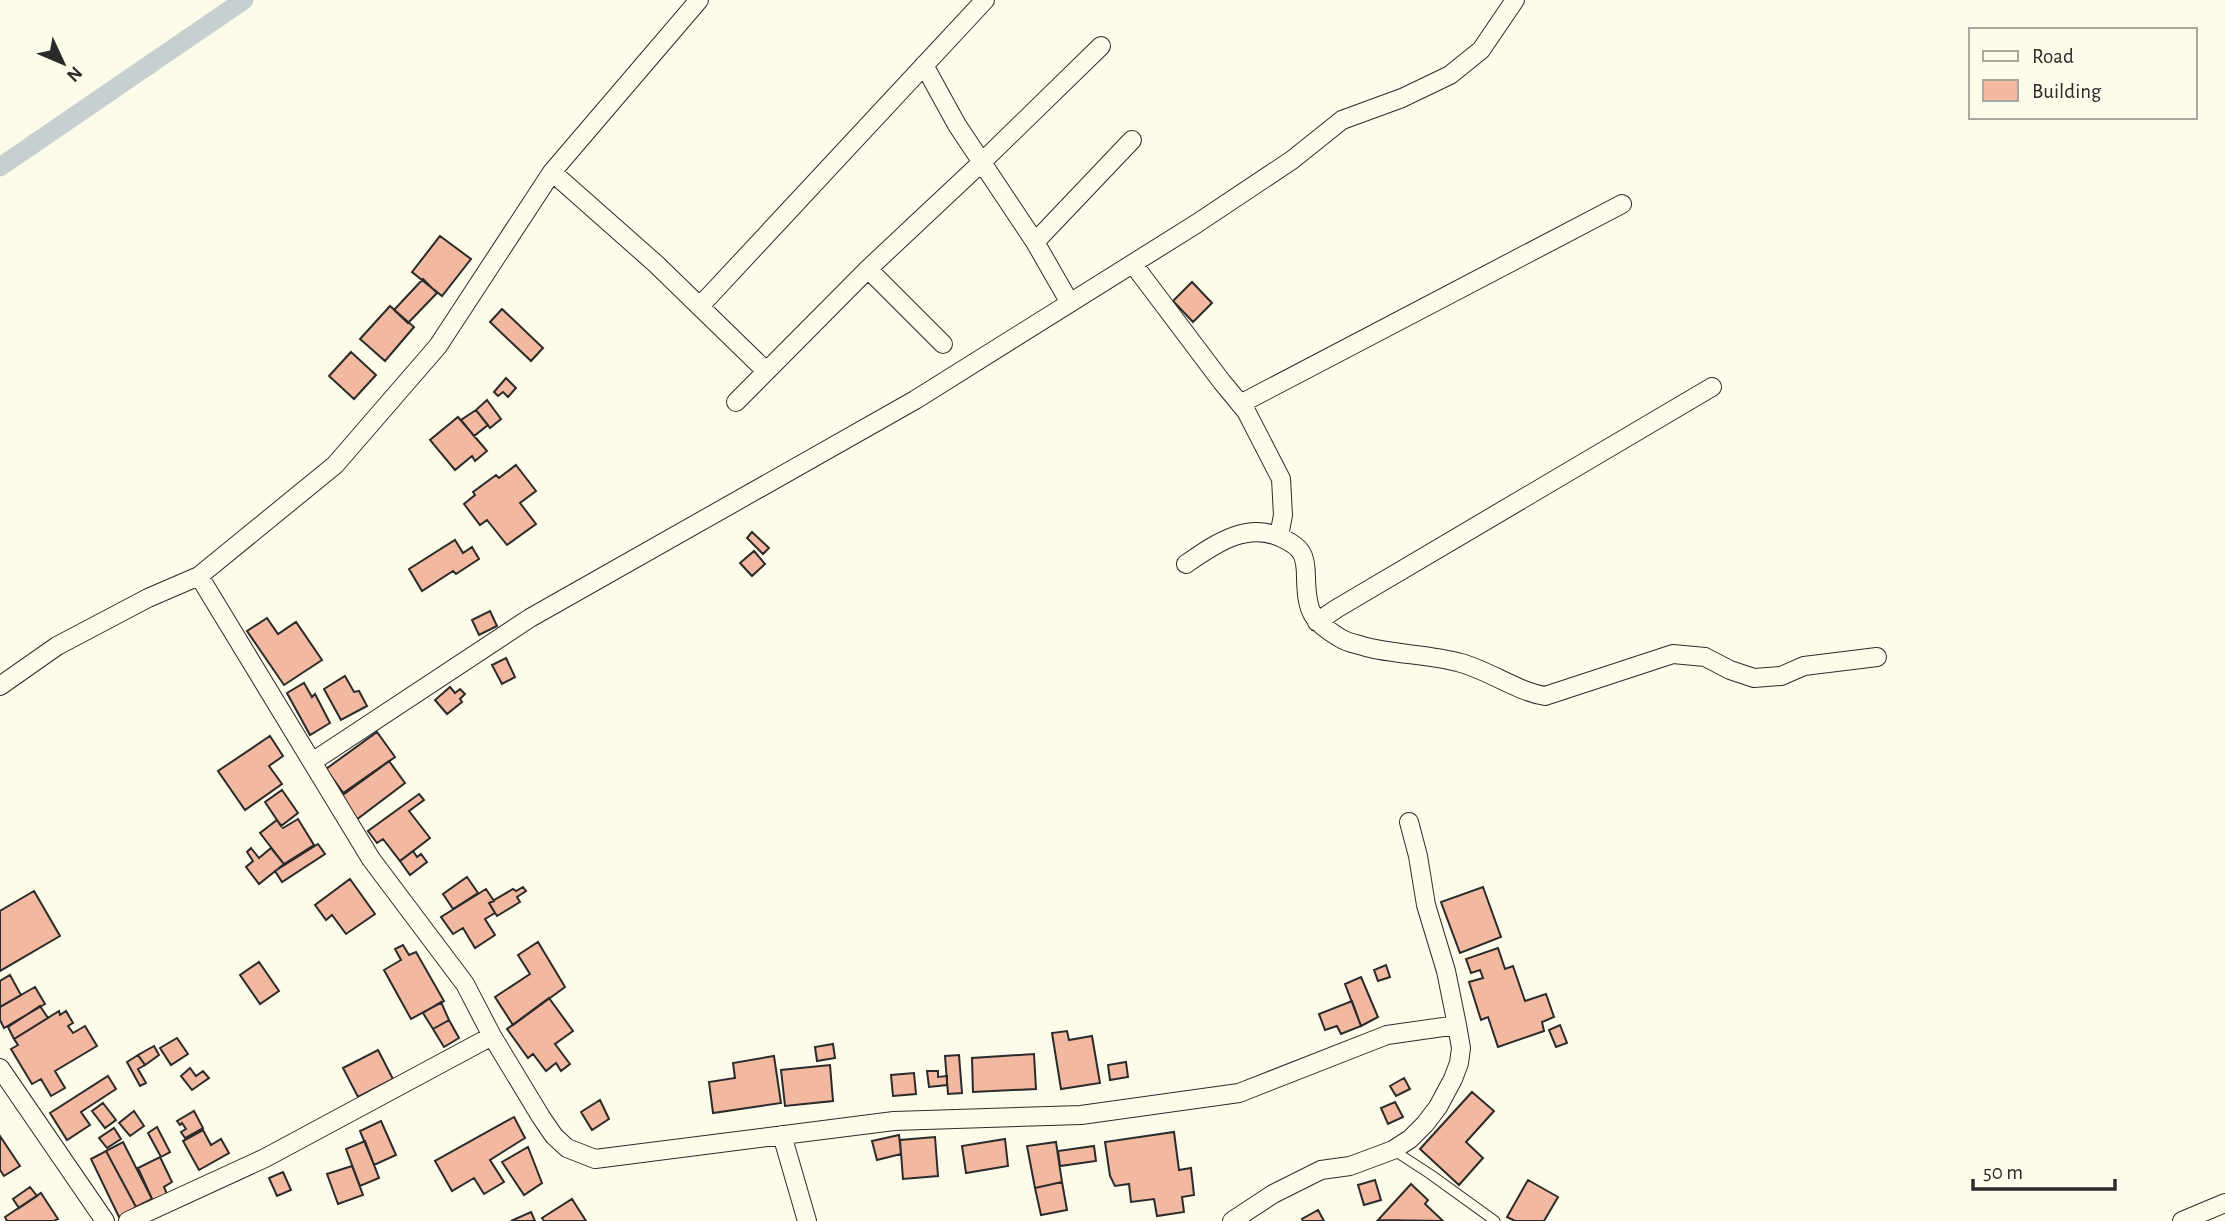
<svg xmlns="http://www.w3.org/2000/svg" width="2225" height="1221" viewBox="0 0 2225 1221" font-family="'Alegreya Sans',sans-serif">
	<rect width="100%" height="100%" fill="#fdfbea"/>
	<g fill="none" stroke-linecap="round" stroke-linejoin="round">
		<path stroke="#c7d0d0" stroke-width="19" d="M0 167 244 0"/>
	</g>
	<path fill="#f2b8a0" stroke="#2b2b2b" stroke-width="2" d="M440 236 471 259 442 296 412 272Z
		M423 279 437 293 408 323 394 310Z
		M1192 282 1212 303 1193 322 1173 301Z
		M390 306 414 327 385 361 360 339Z
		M502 309 543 348 531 361 490 322Z
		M351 352 376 375 354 399 329 376Z
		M506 378 516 388 508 397 503 392 498 396 494 392Z
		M487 400 501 419 490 428 476 410Z
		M476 410 488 425 474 436 461 420Z
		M458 417 487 451 475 461 472 456 455 470 430 440Z
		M516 465 536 491 520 503 536 524 507 545 487 520 480 525 464 504 475 495 473 492 496 475 499 478Z
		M752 532 769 548 763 554 747 538Z
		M455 540 463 553 472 547 479 559 456 574 453 571 422 591 409 569Z
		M754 551 765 564 752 576 740 563Z
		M490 611 497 626 479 635 472 620Z
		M267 618 278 634 296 622 322 660 284 685 247 631Z
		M506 658 515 677 502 684 492 665Z
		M345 676 354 692 359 691 367 706 341 720 324 689Z
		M304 683 312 697 315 694 330 723 310 735 287 693Z
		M450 687 455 693 460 689 465 694 460 699 462 702 447 714 435 700Z
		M377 732 395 757 344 794 326 769Z
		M270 736 283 756 269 766 282 784 245 810 218 771Z
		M389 761 405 783 356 820 339 796Z
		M282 790 298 813 281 826 265 802Z
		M419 794 424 800 409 811 430 838 400 861 383 839 377 843 368 831Z
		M298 819 314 845 284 864 260 833 277 820 283 828Z
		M318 844 325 854 282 882 275 871Z
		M251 848 259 858 271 848 284 864 259 884 246 867 253 861 247 852Z
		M413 851 417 857 421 854 427 862 410 875 400 861Z
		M467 877 478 893 453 909 443 894Z
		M350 879 375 914 346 934 332 915 326 920 315 905Z
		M523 887 526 891 517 897 520 902 497 916 489 903 513 889 516 891Z
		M1483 887 1501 937 1460 953 1441 902Z
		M486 889 494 901 489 903 495 913 485 919 495 935 475 948 463 928 453 934 441 917Z
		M34 891 60 936 0 971V911Z
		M538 942 565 987 513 1025 495 997 530 974 518 955Z
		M403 945 409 955 416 952 444 1001 411 1019 384 970 401 960 395 949Z
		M1498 948 1505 969 1513 966 1525 1001 1546 994 1554 1017 1542 1022 1544 1031 1498 1047 1488 1017 1481 1020 1469 982 1483 978 1480 970 1471 973 1466 959Z
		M259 962 279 991 260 1004 240 975Z
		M1386 965 1390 977 1378 981 1374 970Z
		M10 975 21 995 0 1007V981Z
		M1361 977 1378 1017 1361 1026 1345 984Z
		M35 987 45 1004 4 1028 0 1020V1007Z
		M549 998 573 1031 555 1044 570 1064 561 1071 556 1063 546 1071 533 1054 528 1058 507 1029Z
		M1352 1001 1361 1026 1341 1034 1337 1026 1325 1030 1319 1014Z
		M441 1002 449 1020 433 1029 423 1013Z
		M40 1006 48 1018 14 1039 8 1027Z
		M59 1011 60 1015 66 1011 73 1023 68 1026 73 1033 85 1026 97 1046 55 1071 65 1088 51 1096 41 1079 32 1084 11 1049 18 1045 14 1039Z
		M449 1020 459 1038 444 1047 433 1029Z
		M1560 1025 1567 1043 1556 1047 1549 1030Z
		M1067 1031 1069 1040 1092 1036 1100 1083 1061 1089 1052 1033Z
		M177 1038 188 1054 171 1065 160 1048Z
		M833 1044 835 1058 817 1061 815 1047Z
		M154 1046 159 1055 145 1065 138 1055Z
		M378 1050 393 1079 358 1097 343 1068Z
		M1034 1054 1036 1089 973 1092 972 1058Z
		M138 1055 145 1065 138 1069 146 1083 140 1086 127 1062Z
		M959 1055 962 1093 948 1094 945 1056Z
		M774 1056 781 1103 713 1113 709 1082 735 1078 733 1063Z
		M1126 1062 1128 1077 1110 1080 1108 1065Z
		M830 1065 833 1101 785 1106 781 1070Z
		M190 1068 196 1076 203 1071 209 1078 192 1090 181 1076Z
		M927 1071H938V1077L947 1076V1085L929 1087Z
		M914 1073 916 1094 893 1096 891 1075Z
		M108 1076 116 1089 81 1112 90 1125 67 1140 50 1113Z
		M1404 1078 1410 1089 1396 1096 1390 1086Z
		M1472 1092 1494 1111 1466 1142 1483 1158 1459 1185 1420 1149Z
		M600 1100 609 1119 592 1130 581 1112Z
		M1395 1102 1403 1117 1388 1124 1381 1108Z
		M103 1103 116 1120 105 1128 92 1111Z
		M134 1111 144 1126 130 1136 119 1123Z
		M194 1111 203 1128 185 1138 181 1132 186 1129 182 1123 180 1125 177 1121Z
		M514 1117 525 1138 490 1160 504 1182 484 1194 474 1178 452 1191 435 1161Z
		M381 1121 396 1155 374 1165 360 1131Z
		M157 1127 170 1152 161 1157 148 1133Z
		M114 1128 121 1139 107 1148 99 1138Z
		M203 1130 211 1145 221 1139 229 1153 199 1170 183 1141Z
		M1174 1132 1179 1170 1191 1168 1194 1195 1182 1197 1184 1212 1157 1216 1154 1199 1131 1202 1129 1184 1115 1186 1110 1176 1105 1142Z
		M899 1135 901 1154 877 1160 872 1141Z
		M0 1136 20 1166 4 1176 0 1170Z
		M935 1137 938 1176 903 1179 900 1140Z
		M1005 1139 1008 1166 966 1173 962 1146Z
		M365 1141 379 1178 360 1186 346 1149Z
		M123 1142 152 1199 136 1207 106 1151Z
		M1056 1142 1062 1182 1035 1188 1027 1146Z
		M1094 1146 1096 1161 1060 1166 1058 1151Z
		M528 1147 542 1183 524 1195 502 1162Z
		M106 1151 136 1207 119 1217 91 1159Z
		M160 1157 172 1182 164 1187 167 1194 153 1201 138 1168Z
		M352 1166 363 1195 338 1204 327 1174Z
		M283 1172 291 1190 277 1196 269 1178Z
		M1375 1180 1381 1200 1364 1205 1358 1185Z
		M1528 1180 1558 1197 1544 1221H1515L1507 1217Z
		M1062 1182 1067 1210 1041 1215 1035 1188Z
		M1411 1184 1428 1200 1425 1204 1443 1221 1378 1220Z
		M30 1187 37 1196 19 1208 13 1199Z
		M41 1193 58 1219 54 1221H7L5 1217Z
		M572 1199 586 1221H544L542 1218Z
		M1318 1210 1324 1221H1303L1302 1219Z
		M531 1212 535 1221H511Z"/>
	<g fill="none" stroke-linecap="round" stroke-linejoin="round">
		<g stroke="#2b2b2b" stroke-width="11">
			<path id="service" d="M1393 1150 1430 1174 1495 1221"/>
		</g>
		<g stroke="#2b2b2b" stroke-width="20">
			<path id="minor" d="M924 65 957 125 1035 242 1070 303
				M552 172 656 264 766 371
				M1035 242 1132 140
				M1133 264 1222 382 1246 411 1281 479 1283 515 1279 536
				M868 269 943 344
				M701 305 985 0
				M736 402 868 269 982 162 1101 46
				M1240 404 1622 204
				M1186 564C1215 544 1248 520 1284 539 1290 542 1297 546 1301 552 1305 558 1306 570 1306 578 1307 612 1311 620 1340 638 1348 643 1357 644 1366 647 1397 655 1430 654 1461 663 1490 671 1516 691 1545 696L1673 654 1705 657 1730 670 1754 678 1781 676 1804 666 1877 657
				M199 576 371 859 465 984 492 1036 541 1117 554 1136 567 1148 595 1159 894 1121 1081 1115 1239 1093 1387 1035 1457 1025
				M1317 622 1336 609 1712 387
				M0 686 57 646 148 598 199 576 335 465 438 346 552 172 699 0
				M312 762 530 618 915 400 1196 224 1292 160 1342 120 1402 98 1450 75 1481 50 1515 0
				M0 1068 105 1221
				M782 1135 807 1221
				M128 1221 265 1158 492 1036
				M1232 1221 1273 1194 1321 1170 1350 1166 1393 1150 1410 1139 1425 1124 1438 1107 1453 1079 1459 1063 1461 1048 1457 1025 1446 971 1426 905 1418 856 1409 822
				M2182 1221 2225 1203"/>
		</g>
		<use href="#service" stroke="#fdfbea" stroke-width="9"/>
		<use href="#minor" stroke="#fdfbea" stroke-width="18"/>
	</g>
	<rect x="1969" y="28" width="228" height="91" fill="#fdfbea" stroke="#a9a89e" stroke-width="2"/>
	<rect x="1983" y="51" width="35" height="10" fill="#fdfbea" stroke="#a9a89e" stroke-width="2"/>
	<text x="2032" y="63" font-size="21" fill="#2b2b2b">Road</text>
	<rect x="1983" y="80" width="35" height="21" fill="#f2b8a0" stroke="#a9a89e" stroke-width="2"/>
	<text x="2032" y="98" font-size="21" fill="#2b2b2b">Building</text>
	<g transform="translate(63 63) rotate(134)" stroke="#fdfbea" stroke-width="5" paint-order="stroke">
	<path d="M0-5L12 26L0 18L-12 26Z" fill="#2b2b2b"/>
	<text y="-10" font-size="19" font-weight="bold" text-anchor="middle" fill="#2b2b2b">N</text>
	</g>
	<path d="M1973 1179v10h142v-10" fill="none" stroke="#2b2b2b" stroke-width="3.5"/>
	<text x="1983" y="1179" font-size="21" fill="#2b2b2b" stroke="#fdfbea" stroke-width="5" paint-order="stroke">50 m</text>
</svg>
